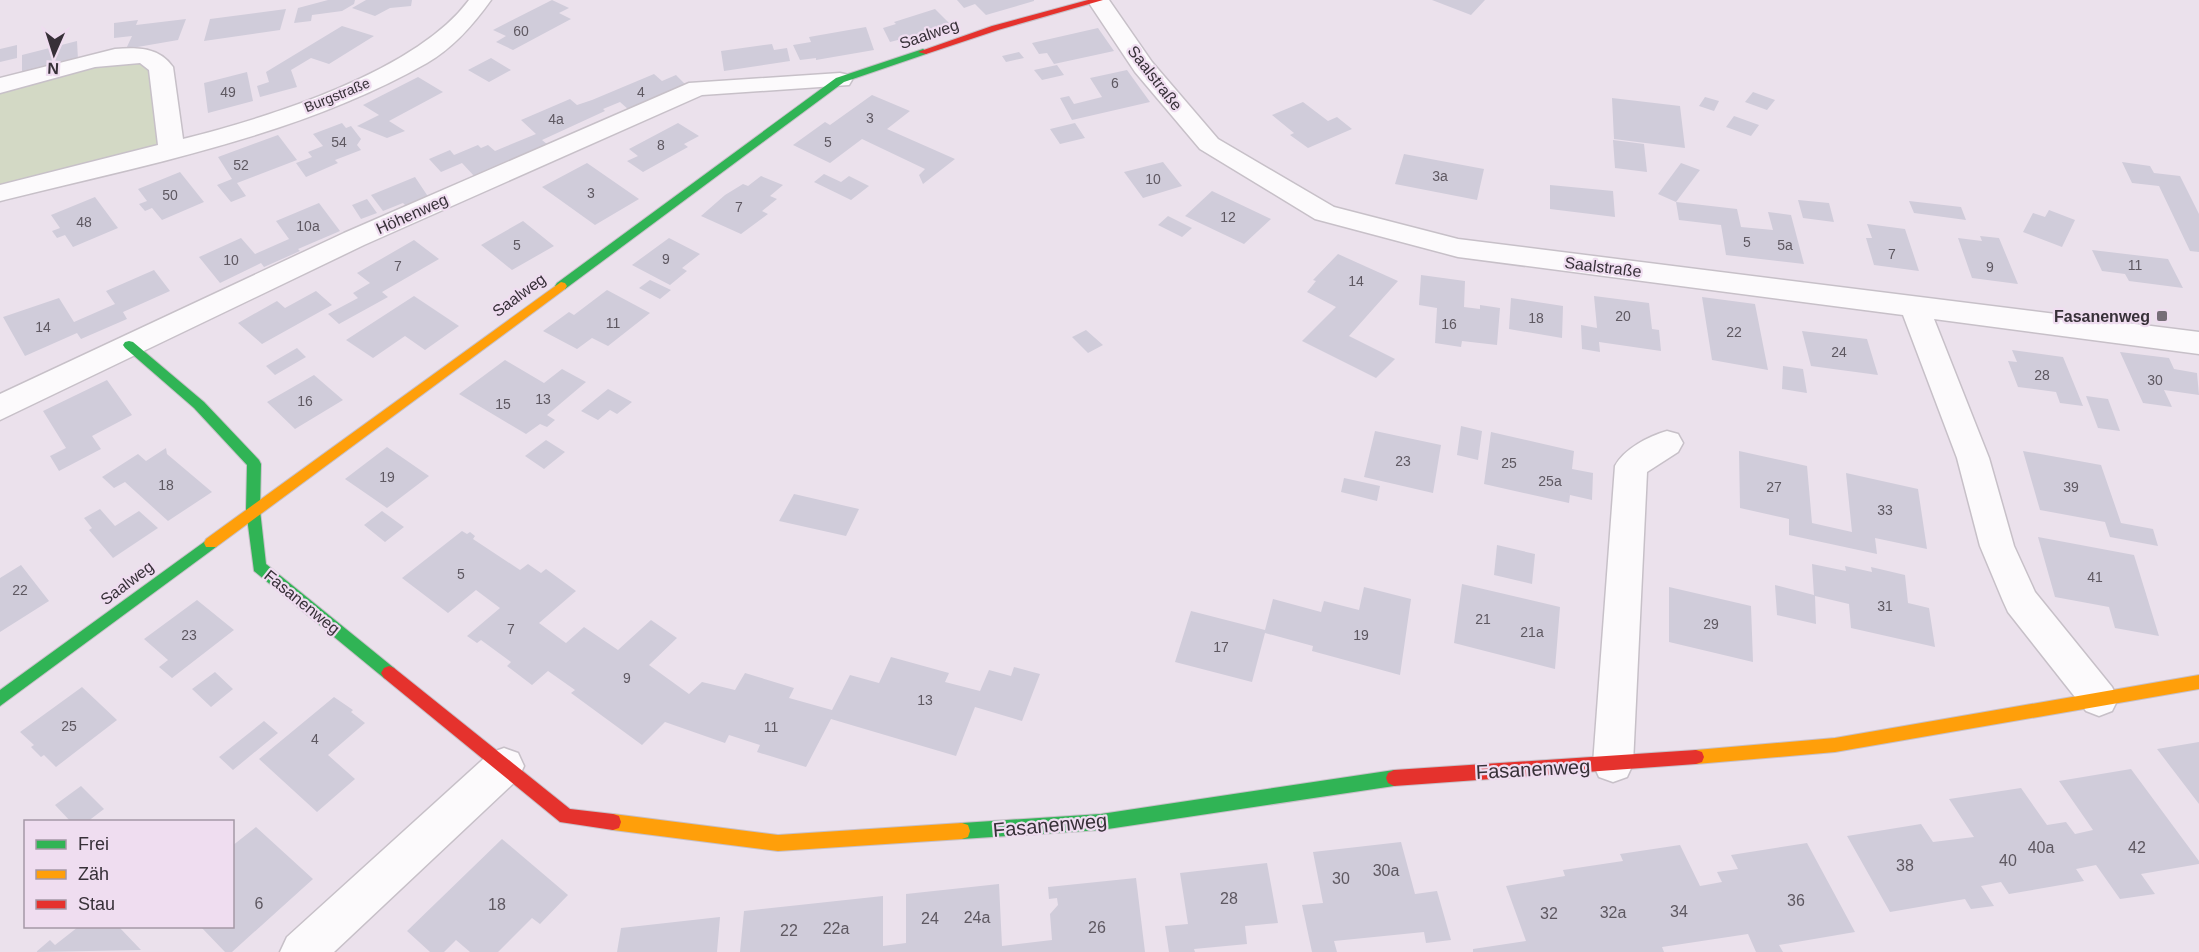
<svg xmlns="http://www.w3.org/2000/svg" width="2199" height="952" viewBox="0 0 2199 952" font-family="Arial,sans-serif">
	<rect width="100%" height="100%" fill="#ebe1ec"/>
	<path fill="#d3d9c5" d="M147 57 171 149 0 193V86Z"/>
	<path fill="#d0ccda" d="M328 0H355L354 4 342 11 312 15 311 21 294 23 298 8Z
		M366 0H412L411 6 390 8 375 16 352 8Z
		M552 0 569 8 559 13 571 19 513 50 496 42 506 36 493 30Z
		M957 0H1034V1L986 15 975 4 964 8Z
		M1432 0H1485L1471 15Z
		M286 9 280 30 204 41 210 19Z
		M935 9 952 26 890 42 883 28 896 24 894 22Z
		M186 19 178 40 126 49 132 36 114 38V23L138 20 136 25Z
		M342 26 374 36 329 64 311 58 291 70 297 87 260 97 257 86 269 82 266 72Z
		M866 27 874 50 816 60V58L800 60 793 45 811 42 809 37Z
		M1098 28 1114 51 1054 64 1047 53 1039 54 1032 43Z
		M77 41 78 60 22 73V55Z
		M772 44 774 50 787 48 790 61 724 71 721 51Z
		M17 45V58L0 62V49Z
		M1019 52 1024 58 1006 62 1002 56Z
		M491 58 511 70 489 82 468 70Z
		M1057 65 1064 75 1042 80 1034 70Z
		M1127 70 1150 102 1072 120 1060 98 1069 96 1074 104 1102 97 1090 78Z
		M247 72 253 101 208 113 204 83Z
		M654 74 662 81 676 75 685 84 629 110 620 102 603 109 605 111 542 140 548 145 475 177 462 163 441 172 429 159 450 150 454 155 478 145 481 148 488 145 495 151 536 134 521 120 570 99 577 105 592 100Z
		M418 77 443 92 389 121 405 131 387 138 357 126 379 115 363 105Z
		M1753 92 1775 100 1767 110 1745 102Z
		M872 95 910 111 887 129 955 159 923 184 919 175 925 169 862 139 830 163 793 145 825 122 830 125Z
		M1705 97 1719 101 1714 111 1699 106Z
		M1612 98 1680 106 1685 148 1614 139Z
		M1303 102 1328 121 1337 117 1352 129 1308 148 1290 135 1294 133 1272 115Z
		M1734 116 1759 125 1751 136 1726 127Z
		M342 123 346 128 351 126 361 139 357 145 361 150 335 160 338 163 306 177 296 163 312 157 308 152 323 146 313 134Z
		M678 123 699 136 684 144 688 147 643 172 627 161 638 156 629 149Z
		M1075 123 1085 138 1060 144 1050 129Z
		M278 135 297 160 237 183 246 196 231 202 217 185 232 179 218 157Z
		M1613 140 1644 144 1647 172 1615 168Z
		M1404 154 1484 169 1477 200 1395 184Z
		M1163 162 1182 186 1143 198 1124 172Z
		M2122 162 2150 166 2154 173 2180 176 2199 214V252L2190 251 2159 186 2132 183Z
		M587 163 639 199 595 225 542 187Z
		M1681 163 1700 170 1676 202 1658 194Z
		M180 172 204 202 162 220 152 208 145 211 139 204 147 201 138 189Z
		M824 174 841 182 849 176 869 186 851 200 814 182Z
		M761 176 783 185 770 196 777 199 762 211 768 214 741 234 701 216 725 195 743 184 748 186Z
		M415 177 429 198 406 206 403 203 383 211 371 195Z
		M1550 185 1613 191 1615 217 1550 209Z
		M1212 191 1271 219 1244 244 1185 216Z
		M95 197 118 228 73 247 65 235 57 238 52 231 60 228 51 215Z
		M367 199 377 213 361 219 352 205Z
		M1798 200 1829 203 1834 222 1803 218Z
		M1909 201 1961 207 1966 220 1914 213Z
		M1676 202 1737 209 1741 227 1773 230 1768 212 1791 215 1804 264 1726 255 1721 225 1679 220Z
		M319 203 340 231 298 249 300 251 264 267 261 263 220 283 199 257 241 238 255 254 289 239 276 221Z
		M2049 210 2075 220 2062 247 2023 232 2033 213 2045 217Z
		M1168 216 1192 228 1182 237 1158 225Z
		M523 221 554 246 512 270 481 245Z
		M1867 224 1905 229 1919 271 1874 265 1866 238H1872Z
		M1980 236 1999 238 2018 284 1972 278 1958 238 1982 241Z
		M669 238 700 254 682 268 687 271 670 285 632 265Z
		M414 240 439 259 382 292 388 297 339 324 328 314 358 298 353 293 370 283 357 273Z
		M2092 250 2168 259 2183 288 2129 281 2125 274 2102 271Z
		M1338 254 1398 281 1349 336 1395 359 1376 378 1302 341 1336 307 1307 292 1316 281 1313 280Z
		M154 270 170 291 123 312 127 319 81 339 77 333 25 356 3 317 59 298 74 322 115 304 106 291Z
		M1421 275 1465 281 1464 307 1480 309V305L1500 308 1497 345 1462 341 1461 347 1435 343 1437 308 1419 305Z
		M650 280 671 290 660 299 639 288Z
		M607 290 650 313 608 346 592 338 577 349 543 331 569 312 574 315Z
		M316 291 332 305 262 344 238 323 277 301 285 308Z
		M414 296 459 326 425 350 405 336 373 358 346 340Z
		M1594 296 1649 303 1652 329 1659 330 1661 351 1599 342 1600 352 1582 349 1581 325 1597 328Z
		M1702 297 1755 304 1768 370 1712 360Z
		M1511 298 1563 306 1562 338 1509 329Z
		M1086 330 1103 345 1088 353 1072 337Z
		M1802 331 1867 339 1878 375 1811 366Z
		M297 348 306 357 275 375 266 366Z
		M2012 350 2063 357 2083 406 2060 403 2056 392 2018 387 2008 361 2017 362Z
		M2120 352 2169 358 2174 369 2197 373 2199 395 2164 390 2172 407 2143 403Z
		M505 360 544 383 562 369 586 382 547 415 555 420 547 427 540 424 526 434 459 394Z
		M1783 366 1803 369 1807 393 1782 389Z
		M314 375 343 400 295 429 267 402Z
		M107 380 132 415 92 436 101 449 59 471 50 456 66 448 43 411Z
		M608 389 632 402 617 414 610 410 598 420 581 411Z
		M2086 396 2108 399 2120 431 2098 428Z
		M1461 426 1482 431 1478 460 1457 455Z
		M1375 431 1441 445 1433 493 1364 477Z
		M1491 432 1574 451 1572 469 1593 473 1592 500 1570 495 1569 503 1484 484Z
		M546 440 565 452 544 469 525 456Z
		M387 447 429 476 387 508 345 479Z
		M166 448 167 454 212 492 168 521 125 482 114 488 102 477 138 454 146 461Z
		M1739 451 1807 466 1812 523 1852 532 1846 473 1918 489 1927 549 1875 538 1877 554 1789 535V519L1740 508Z
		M2023 451 2101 465 2121 523 2153 529 2158 546 2110 537 2105 522 2040 510Z
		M1344 478 1380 486 1377 501 1341 492Z
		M794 494 859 509 846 536 779 521Z
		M100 509 115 526 139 511 158 528 113 558 89 530 92 528 84 518Z
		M382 511 404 527 385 542 364 525Z
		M462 531 467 534 470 532 475 536 473 539 520 570 528 564 541 573 546 569 576 591 539 623 566 643 584 627 618 650 651 620 677 638 649 665 689 694 702 682 735 690 745 673 794 688 789 698 832 710 850 675 879 683 891 657 949 673 945 682 980 691 989 670 1011 676 1014 667 1040 674 1022 721 975 707 956 756 831 719 806 767 757 752 760 745 729 735 725 743 665 722 642 745 571 693 575 690 548 671 532 685 507 666 511 662 481 640 477 643 467 636 500 608 476 590 448 613 402 578Z
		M2038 537 2134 555 2159 636 2115 628 2109 607 2055 597Z
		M1497 545 1535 554 1532 584 1494 575Z
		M1812 564 1846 571 1845 566 1872 572 1871 567 1905 575 1908 603 1929 608 1935 647 1851 628 1849 604 1815 596 1816 624 1777 615 1775 585 1814 595Z
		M21 565 49 601 0 632V578Z
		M1462 584 1560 607 1555 669 1454 643Z
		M1364 587 1411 599 1400 675 1312 651 1313 646 1265 633 1252 682 1175 662 1191 611 1265 630 1273 599 1321 612 1324 601 1359 610Z
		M1669 587 1751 606 1753 662 1669 642Z
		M197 600 234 630 172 678 159 667 168 660 144 639Z
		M215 672 233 689 211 707 192 689Z
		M82 687 117 720 56 767 44 755 41 757 31 747 34 745 20 732Z
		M334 697 353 710 351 712 365 723 328 755 355 779 317 812 259 759Z
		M264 721 278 733 233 770 219 757Z
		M2199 742V804L2157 749Z
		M2131 769 2199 861V864L2141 874 2155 894 2120 899 2096 865 2076 869 2084 881 2009 894 2001 882 1981 886 1994 906 1971 909 1965 899 1890 912 1847 836 1921 824 1933 842 1974 837 1949 799 2021 788 2047 825 2066 822 2075 834 2093 830 2059 781Z
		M81 786 104 809 87 822H71L55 805Z
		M256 827 313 879 232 952H225L201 927H232V846Z
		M502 839 568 895 540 924 532 918 498 952H470L456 940 444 952H430L407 931Z
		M1401 842 1415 894 1437 891 1451 940 1426 943 1424 932 1334 941 1337 952H1312L1302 905 1323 903 1313 852Z
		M1807 843 1855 932 1779 945 1783 952H1756L1748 934 1662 947 1664 952H1473V949L1526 941 1506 886 1565 876 1563 870 1623 861 1620 854 1680 845 1700 886 1722 882 1717 872 1738 869 1731 855Z
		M1267 863 1278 923 1245 926 1247 944 1194 949 1195 952H1169L1165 926 1188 924 1180 873Z
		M1136 878 1145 952H740L744 911 883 896V946L906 943V894L999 884 1002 946 1052 940 1050 914 1058 905 1057 898 1049 899 1048 887Z
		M720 917 717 952H617L621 928Z
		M78 927H119L141 950 36 952 50 940 55 945Z"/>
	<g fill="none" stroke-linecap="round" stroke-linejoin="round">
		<g stroke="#c7c0c8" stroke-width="3">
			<path id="street" d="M469 0H491C474 24 453 48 427 63 297 137 143 165 0 201V185L158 145 149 70 140 63 95 67 0 93V78L115 49C137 47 159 47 173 67L183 139C267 118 416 72 469 0Z
				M1087 0H1109L1152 62 1218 139 1334 207 1458 239 2199 332V354L1934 319 1989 458 2014 546 2035 592 2112 687 2118 699 2112 711 2099 716 2086 711 2008 612 2003 601 1980 546 1957 458 1903 315 1458 257 1315 219 1200 149 1135 72Z
				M840 73 849 75 852 80 849 85 702 95 364 245 0 420V394L344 233 689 83Z
				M1667 431 1678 434 1683 443 1678 452 1647 472 1633 764 1627 777 1613 782 1599 777 1593 764 1615 466C1624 449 1649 436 1667 431Z
				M504 748 518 753 524 766 518 779 334 952H280L287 937 490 753Z"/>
		</g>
		<g stroke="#c7c0c8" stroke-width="2">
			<path id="fast" d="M923 49 928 52 926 54 844 82 565 289H557L555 286 557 283 836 78Z
				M129 341 133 342 204 402 259 460 261 464 260 510 266 564 394 668 397 673 394 678 389 680 384 678 254 571 246 510 247 465 194 408 125 348 123 345 125 342Z
				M211 537 216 539 218 543 216 547 0 706V690Z
				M1394 770 1400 773 1402 778 1400 783 1394 786 1101 830 962 839 956 837 954 831 956 825 962 823 1101 814Z"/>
		</g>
		<g stroke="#c7c0c8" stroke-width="2">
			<path id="slow" d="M561 282 565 283 567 286 565 289 216 547H206L204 543 206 539Z
				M2199 675V689L1835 752 1696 764 1690 762 1688 757 1690 752 1696 750 1835 738Z
				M613 814 778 835 962 823 968 825 970 831 968 837 962 839 778 851 613 830 607 828 605 822 607 816Z"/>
		</g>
		<g stroke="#c7c0c8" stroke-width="2">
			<path id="jam" d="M1088 0H1103L998 30 926 54 918 52 992 26Z
				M389 666 394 668 570 809 613 814 619 816 621 822 619 828 613 830 560 822 384 678 381 673 384 668Z
				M1696 750 1702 752 1704 757 1702 762 1696 764 1394 786 1388 783 1386 778 1388 773 1394 770Z"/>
		</g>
		<use href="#street" fill="#fcfafc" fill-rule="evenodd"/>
		<use href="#fast" fill="#30b455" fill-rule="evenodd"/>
		<use href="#slow" fill="#ff9f0a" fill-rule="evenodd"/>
		<use href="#jam" fill="#e5322d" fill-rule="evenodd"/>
	</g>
	<rect fill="#766e77" stroke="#efddf0" stroke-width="2" x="2156" y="310" width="12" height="12" rx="3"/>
	<g text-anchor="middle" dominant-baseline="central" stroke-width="4.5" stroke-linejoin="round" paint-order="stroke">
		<g font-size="14" fill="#5e5861">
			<text x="521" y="31">60</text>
			<text x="1115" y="83">6</text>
			<text x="228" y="92">49</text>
			<text x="641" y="92">4</text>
			<text x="870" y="118">3</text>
			<text x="556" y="119">4a</text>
			<text x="339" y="142">54</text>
			<text x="828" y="142">5</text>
			<text x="661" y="145">8</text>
			<text x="241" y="165">52</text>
			<text x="1440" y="176">3a</text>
			<text x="1153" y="179">10</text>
			<text x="591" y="193">3</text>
			<text x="170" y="195">50</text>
			<text x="739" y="207">7</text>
			<text x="1228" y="217">12</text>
			<text x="84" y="222">48</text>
			<text x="308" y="226">10a</text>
			<text x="1747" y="242">5</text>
			<text x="517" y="245">5</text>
			<text x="1785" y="245">5a</text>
			<text x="1892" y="254">7</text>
			<text x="666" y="259">9</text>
			<text x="231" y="260">10</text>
			<text x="2135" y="265">11</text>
			<text x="398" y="266">7</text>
			<text x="1990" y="267">9</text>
			<text x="1356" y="281">14</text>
			<text x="1623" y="316">20</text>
			<text x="1536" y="318">18</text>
			<text x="613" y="323">11</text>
			<text x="1449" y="324">16</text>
			<text x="43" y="327">14</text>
			<text x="1734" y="332">22</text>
			<text x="1839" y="352">24</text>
			<text x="2042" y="375">28</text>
			<text x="2155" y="380">30</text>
			<text x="543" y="399">13</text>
			<text x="305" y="401">16</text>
			<text x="503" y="404">15</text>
			<text x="1403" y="461">23</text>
			<text x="1509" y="463">25</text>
			<text x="387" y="477">19</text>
			<text x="1550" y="481">25a</text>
			<text x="166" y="485">18</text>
			<text x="1774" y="487">27</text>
			<text x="2071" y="487">39</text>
			<text x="1885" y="510">33</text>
			<text x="461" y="574">5</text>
			<text x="2095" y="577">41</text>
			<text x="20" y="590">22</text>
			<text x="1885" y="606">31</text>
			<text x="1483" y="619">21</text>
			<text x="1711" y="624">29</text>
			<text x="511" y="629">7</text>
			<text x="1532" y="632">21a</text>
			<text x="189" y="635">23</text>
			<text x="1361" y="635">19</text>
			<text x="1221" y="647">17</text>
			<text x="627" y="678">9</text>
			<text x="925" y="700">13</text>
			<text x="69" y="726">25</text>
			<text x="771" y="727">11</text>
			<text x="315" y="739">4</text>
		</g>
		<g font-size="14" fill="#373038" stroke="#efddf0">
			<text transform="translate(337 95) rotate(-22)">Burgstraße</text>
		</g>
		<g font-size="16" fill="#373038" stroke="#efddf0">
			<text transform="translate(929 34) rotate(-19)">Saalweg</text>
			<text transform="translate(1155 78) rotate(52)">Saalstraße</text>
			<text transform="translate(412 214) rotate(-24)">Höhenweg</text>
			<text transform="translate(1603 267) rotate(7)">Saalstraße</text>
			<text transform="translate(519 295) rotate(-36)">Saalweg</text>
			<text transform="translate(127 583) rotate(-37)">Saalweg</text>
			<text transform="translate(302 602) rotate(39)">Fasanenweg</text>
		</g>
		<g font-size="16" font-weight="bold" fill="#373038" stroke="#efddf0" text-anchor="end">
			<text x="2150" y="316">Fasanenweg</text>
		</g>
		<g font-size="16" fill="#5e5861">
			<text x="2041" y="847">40a</text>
			<text x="2137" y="847">42</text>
			<text x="2008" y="860">40</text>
			<text x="1905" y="865">38</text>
			<text x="1386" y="870">30a</text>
			<text x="1341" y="878">30</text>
			<text x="1229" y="898">28</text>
			<text x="1796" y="900">36</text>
			<text x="259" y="903">6</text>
			<text x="497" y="904">18</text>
			<text x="1679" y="911">34</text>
			<text x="1613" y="912">32a</text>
			<text x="1549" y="913">32</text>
			<text x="977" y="917">24a</text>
			<text x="930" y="918">24</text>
			<text x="1097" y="927">26</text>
			<text x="836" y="928">22a</text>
			<text x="789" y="930">22</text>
		</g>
		<g font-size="20" fill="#373038" stroke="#efddf0">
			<text transform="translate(1533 769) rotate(-3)">Fasanenweg</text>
			<text transform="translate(1050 825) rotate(-5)">Fasanenweg</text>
		</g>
	</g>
	<rect x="24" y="820" width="210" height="108" fill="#efddf0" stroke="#a598a6" stroke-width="1.5"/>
	<rect x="36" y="840" width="30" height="9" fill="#30b455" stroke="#a598a6" stroke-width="1.5"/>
	<text x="78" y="850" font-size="18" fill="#373038">Frei</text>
	<rect x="36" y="870" width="30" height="9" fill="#ff9f0a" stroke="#a598a6" stroke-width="1.5"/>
	<text x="78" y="880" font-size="18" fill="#373038">Zäh</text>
	<rect x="36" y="900" width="30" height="9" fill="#e5322d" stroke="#a598a6" stroke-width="1.5"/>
	<text x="78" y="910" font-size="18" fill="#373038">Stau</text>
	<g transform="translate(54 54) rotate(183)" stroke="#efddf0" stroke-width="4.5" paint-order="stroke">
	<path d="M0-4.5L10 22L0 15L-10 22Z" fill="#373038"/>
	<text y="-9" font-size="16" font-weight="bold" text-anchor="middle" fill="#373038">N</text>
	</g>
</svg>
